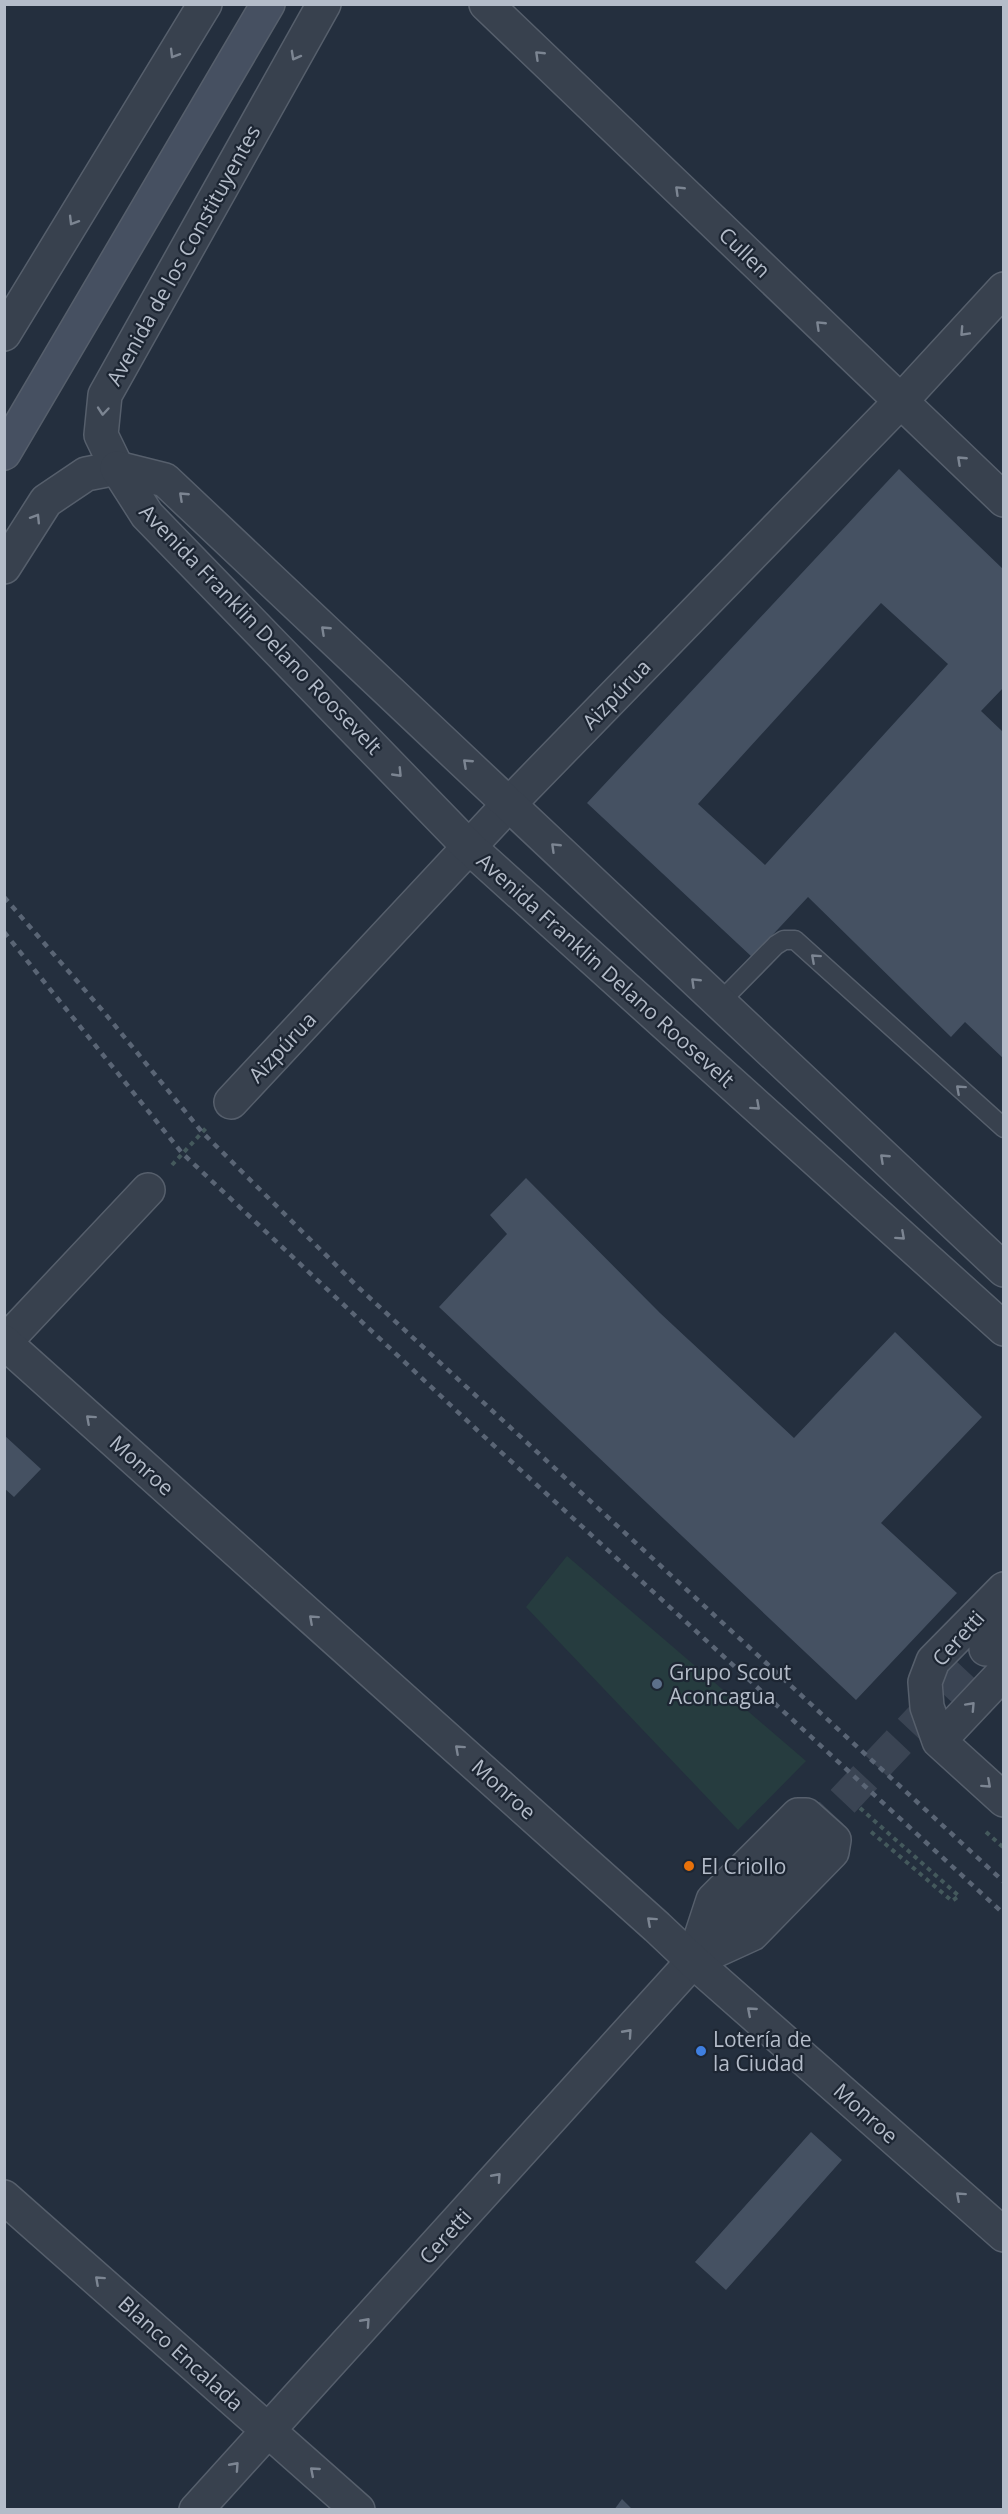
<svg xmlns="http://www.w3.org/2000/svg" width="1008" height="2514" viewBox="0 0 1008 2514" font-family="'Open Sans',sans-serif">
	<rect width="100%" height="100%" fill="#242f3e"/>
	<path fill="#263c3f" d="M567 1556 806 1761 738 1830 526 1607Z"/>
	<path fill="#455162" fill-rule="evenodd" d="M899 469 1004 570V687L981 711 1002 731 1004 729V1059L965 1022 951 1037 808 897 752 957 587 803ZM881 603 948 664 765 865 698 804Z
		M526 1178 660 1313 794 1438 895 1332 982 1417 881 1523 957 1593 856 1700 439 1307 507 1234 490 1215Z
		M4 1435 41 1469 14 1497 4 1488Z
		M811 2132 842 2160 726 2290 695 2262Z
		M622 2499 633 2510H614Z"/>
	<g fill="none" stroke-linecap="round" stroke-linejoin="round">
		<path stroke="#3a4453" stroke-width="33" stroke-dasharray="33 16" stroke-linecap="butt" d="M809 1837 986 1649"/>
		<g stroke="#565f6c" stroke-width="21">
			<path id="service" d="M718 1004 776 945 784 940H795L1004 1128"/>
		</g>
		<g stroke="#565f6c" stroke-width="36">
			<path id="minor" d="M486 4 1004 500
				M4 334 205 4
				M4 567 46 501 86 474 117 468 101 435 105 395 324 4
				M231 1102 510 803 900 402 1004 289
				M4 1343 148 1190
				M1004 1589 933 1661 925 1682 927 1707 939 1741 1004 1800
				M986 1649 1004 1630
				M939 1741 1004 1672
				M798 1815H806L834 1840 832 1852 752 1934 693 1961 713 1900Z
				M4 2197 358 2510
				M196 2510 693 1961 809 1837"/>
		</g>
		<g stroke="#565f6c" stroke-width="36">
			<path id="tertiary" d="M117 468 147 515 469 847 1004 1329
				M117 468 165 480C445 743 722 1008 1004 1270
				M4 1342 657 1927 693 1961 1004 2235"/>
		</g>
		<g stroke="#565f6c" stroke-width="36">
			<path id="secondary" d="M4 453 268 4"/>
		</g>
		<path stroke="#44595c" stroke-width="4" stroke-dasharray="4.5 4.5" stroke-linecap="butt" d="M172 1165 208 1126
			M860 1808 959 1896 952 1901 869 1830
			M986 1832 1004 1848"/>
		<use href="#service" stroke="#38414e" stroke-width="18"/>
		<use href="#minor" stroke="#38414e" stroke-width="33"/>
		<use href="#tertiary" stroke="#38414e" stroke-width="33"/>
		<use href="#secondary" stroke="#465061" stroke-width="33"/>
		<path stroke="#5a6575" stroke-width="4.5" stroke-dasharray="6 6" stroke-linecap="butt" d="M4 897 103 1011 202 1132 359 1288 1004 1882
			M4 932 182 1153 477 1430 1004 1914"/>
	</g>
	<defs><path id="oneway-chevron" d="M-2-3.5L2.5 0L-2 3.5" fill="none" stroke-width="1.6" stroke-linecap="round" stroke-linejoin="round" transform="scale(1.5)"/></defs>
	<g stroke="#7c8592">
		<use href="#oneway-chevron" transform="translate(174 54) rotate(121)"/>
		<use href="#oneway-chevron" transform="translate(539 55) rotate(-136)"/>
		<use href="#oneway-chevron" transform="translate(295 56) rotate(119)"/>
		<use href="#oneway-chevron" transform="translate(679 190) rotate(-136)"/>
		<use href="#oneway-chevron" transform="translate(73 221) rotate(121)"/>
		<use href="#oneway-chevron" transform="translate(820 325) rotate(-136)"/>
		<use href="#oneway-chevron" transform="translate(964 332) rotate(133)"/>
		<use href="#oneway-chevron" transform="translate(103 411) rotate(95)"/>
		<use href="#oneway-chevron" transform="translate(961 460) rotate(-137)"/>
		<use href="#oneway-chevron" transform="translate(183 496) rotate(-137)"/>
		<use href="#oneway-chevron" transform="translate(36 518) rotate(-58)"/>
		<use href="#oneway-chevron" transform="translate(325 630) rotate(-137)"/>
		<use href="#oneway-chevron" transform="translate(467 763) rotate(-137)"/>
		<use href="#oneway-chevron" transform="translate(398 773) rotate(46)"/>
		<use href="#oneway-chevron" transform="translate(555 847) rotate(-136)"/>
		<use href="#oneway-chevron" transform="translate(815 958) rotate(-138)"/>
		<use href="#oneway-chevron" transform="translate(695 982) rotate(-136)"/>
		<use href="#oneway-chevron" transform="translate(960 1089) rotate(-138)"/>
		<use href="#oneway-chevron" transform="translate(756 1106) rotate(42)"/>
		<use href="#oneway-chevron" transform="translate(884 1158) rotate(-137)"/>
		<use href="#oneway-chevron" transform="translate(901 1236) rotate(42)"/>
		<use href="#oneway-chevron" transform="translate(90 1419) rotate(-138)"/>
		<use href="#oneway-chevron" transform="translate(313 1619) rotate(-138)"/>
		<use href="#oneway-chevron" transform="translate(971 1706) rotate(-47)"/>
		<use href="#oneway-chevron" transform="translate(459 1749) rotate(-138)"/>
		<use href="#oneway-chevron" transform="translate(987 1784) rotate(42)"/>
		<use href="#oneway-chevron" transform="translate(651 1921) rotate(-138)"/>
		<use href="#oneway-chevron" transform="translate(751 2011) rotate(-139)"/>
		<use href="#oneway-chevron" transform="translate(628 2033) rotate(-48)"/>
		<use href="#oneway-chevron" transform="translate(497 2177) rotate(-48)"/>
		<use href="#oneway-chevron" transform="translate(960 2196) rotate(-138)"/>
		<use href="#oneway-chevron" transform="translate(99 2280) rotate(-138)"/>
		<use href="#oneway-chevron" transform="translate(366 2322) rotate(-48)"/>
		<use href="#oneway-chevron" transform="translate(235 2466) rotate(-48)"/>
		<use href="#oneway-chevron" transform="translate(314 2471) rotate(-139)"/>
	</g>
	<circle fill="#5c6f8a" stroke="#1d2633" stroke-width="2" cx="657" cy="1684" r="6"/>
	<circle fill="#e8710a" stroke="#1d2633" stroke-width="2" cx="689" cy="1866" r="6"/>
	<circle fill="#3f7fe0" stroke="#1d2633" stroke-width="2" cx="701" cy="2051" r="6"/>
	<g text-anchor="middle" dominant-baseline="central" stroke-width="4.5" stroke-linejoin="round" paint-order="stroke">
		<g font-size="21" fill="#b4bcc9" stroke="#1d2633">
			<text transform="translate(745 252) rotate(44)">Cullen</text>
			<text transform="translate(183 255) rotate(-61)">Avenida de los Constituyentes</text>
			<text transform="translate(261 629) rotate(46)">Avenida Franklin Delano Roosevelt</text>
			<text transform="translate(616 694) rotate(-46)">Aizpúrua</text>
			<text transform="translate(606 970) rotate(42)">Avenida Franklin Delano Roosevelt</text>
			<text transform="translate(282 1047) rotate(-47)">Aizpúrua</text>
			<text transform="translate(142 1465) rotate(42)">Monroe</text>
			<text transform="translate(958 1638) rotate(-48)">Ceretti</text>
			<text transform="translate(504 1789) rotate(42)">Monroe</text>
			<text transform="translate(866 2113) rotate(42)">Monroe</text>
			<text transform="translate(445 2236) rotate(-48)">Ceretti</text>
			<text transform="translate(181 2353) rotate(42)">Blanco Encalada</text>
		</g>
		<g font-size="21" fill="#b4bcc9" stroke="#1d2633" text-anchor="start">
			<text x="669" y="1672">Grupo Scout<tspan x="669" dy="24">Aconcagua</tspan></text>
			<text x="701" y="1866">El Criollo</text>
			<text x="713" y="2039">Lotería de<tspan x="713" dy="24">la Ciudad</tspan></text>
		</g>
	</g>
	<rect width="1008" height="2514" fill="none" stroke="#b4bcc9" stroke-width="12"/>
</svg>
